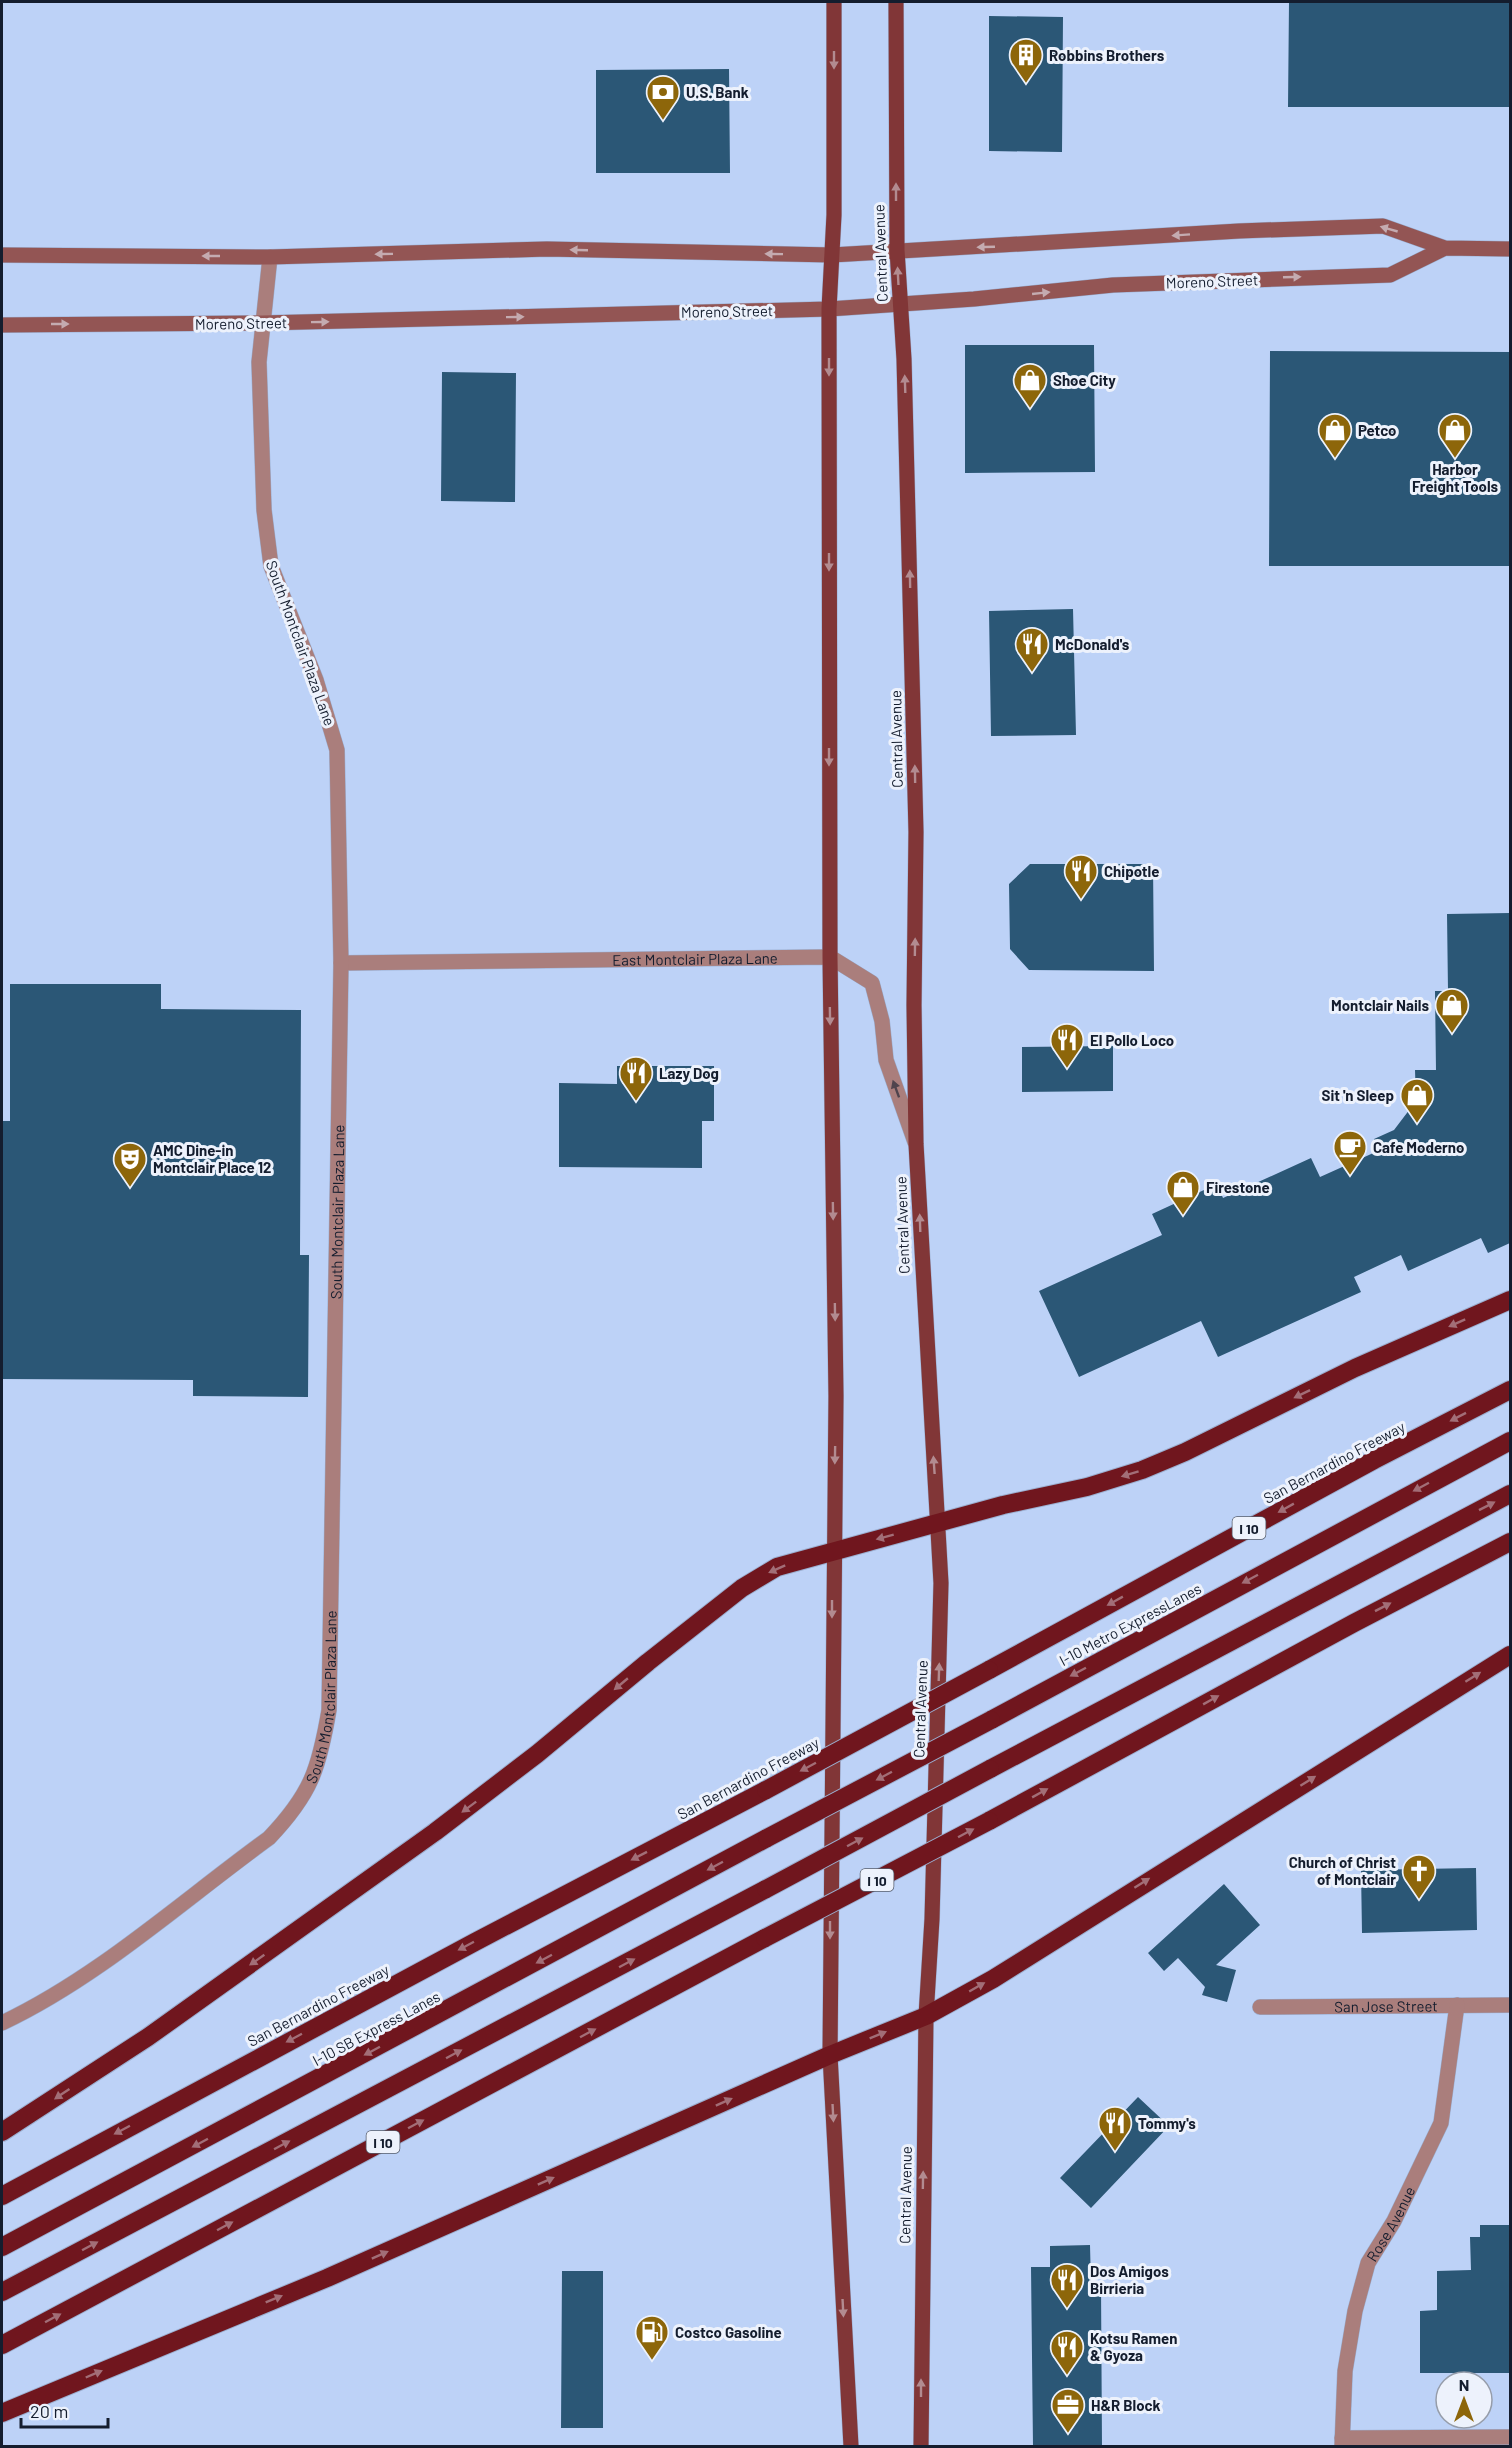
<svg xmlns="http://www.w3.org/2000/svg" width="1512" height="2448" viewBox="0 0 1512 2448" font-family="Barlow,sans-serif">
	<rect width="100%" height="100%" fill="#bdd2f7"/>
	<path fill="#2b5776" d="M1289 2H1510V107H1288Z
		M989 16 1063 17 1062 152 989 151Z
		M729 69 730 173H596V70Z
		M965 345H1094L1095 472 965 473Z
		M1270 351 1510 352V566H1269Z
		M442 372 516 373 515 502 441 501Z
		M1073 609 1076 735 991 736 989 611Z
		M1030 864H1153L1154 971 1029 970 1010 949 1009 884Z
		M1510 913V1243L1488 1253 1481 1238 1408 1271 1401 1255 1354 1277 1361 1292 1218 1357 1201 1321 1079 1377 1039 1291 1162 1235 1152 1214 1217 1184 1223 1198 1311 1158 1320 1177 1380 1150 1374 1139 1394 1130 1416 1101 1415 1070H1436L1435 991H1448L1447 914Z
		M10 984H161V1009L301 1010 300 1255H309L308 1397 193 1396V1380L2 1379V1121H10Z
		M1113 1046V1091L1022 1092V1047Z
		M617 1066H714V1121H702V1168L559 1167V1083L617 1084Z
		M1476 1868 1477 1930 1362 1933 1361 1870Z
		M1224 1884 1260 1925 1216 1965 1236 1970 1227 2002 1202 1995 1205 1987 1178 1958 1164 1971 1148 1953Z
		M1138 2097 1169 2126 1091 2208 1060 2178Z
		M1480 2225H1509L1510 2373H1420V2311L1437 2310V2271L1471 2270 1470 2237H1480Z
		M1090 2245 1091 2285H1101L1102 2446H1033L1031 2267H1050V2246Z
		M562 2271H603V2428H561Z"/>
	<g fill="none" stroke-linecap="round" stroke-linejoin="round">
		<g stroke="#9baecf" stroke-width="16">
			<g id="street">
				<path id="s1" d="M341 963 830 957 872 983 882 1021 886 1060 915 1142"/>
				<path id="s2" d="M1260 2007 1510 2005"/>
				<path id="s3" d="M2 2023C99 1977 182 1901 269 1838 311 1794 319 1769 329 1710L341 963 337 750 316 680 271 566 264 510 259 362 270 257"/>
				<path d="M1342 2438 1510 2437"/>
				<path id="s4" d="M1342 2446 1345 2371 1355 2311 1368 2263 1394 2221 1441 2123 1457 2005"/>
			</g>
		</g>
		<g stroke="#9baecf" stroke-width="16">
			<path id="secondary" d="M2 255 270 257 547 249 832 255 1239 231 1383 226 1445 248 1510 249
				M2 325 262 323 829 309 974 299 1113 285 1390 275 1445 248"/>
		</g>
		<g stroke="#9baecf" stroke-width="16">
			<path id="primary" d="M834 2V215L829 309 830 957 836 1396 830 2055 851 2446
				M896 2 897 250 904 359 916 832 914 1005 916 1144 941 1583 932 1919 926 2016 921 2446"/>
		</g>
		<g stroke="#9baecf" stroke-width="20">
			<path id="highway" d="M989 1670 1374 1460 1510 1390
				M991 1720 1510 1441
				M990 1769 1510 1494
				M989 1821 1354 1623 1510 1542
				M2 2132 148 2037 435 1832 537 1754 648 1662 742 1588 777 1567 1003 1505 1087 1487 1142 1470 1185 1452 1355 1368 1510 1300
				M2 2196 475 1942 766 1790
				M2 2247 767 1838
				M2 2292 766 1889
				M2 2345 765 1938
				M2 2413 327 2278 830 2055 926 2016 993 1979 1510 1655"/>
		</g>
		<use href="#street" stroke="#aa7e7c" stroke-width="15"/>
		<use href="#secondary" stroke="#935554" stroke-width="15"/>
		<use href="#primary" stroke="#813637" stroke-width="15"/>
		<use href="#highway" stroke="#70161e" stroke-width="18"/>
		<g stroke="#9baecf" stroke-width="20" stroke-linecap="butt">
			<path id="highway-bridge" d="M766 1790 989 1670
				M767 1838 991 1720
				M766 1889 990 1769
				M765 1938 989 1821"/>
		</g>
		<use href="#highway-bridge" stroke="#70161e" stroke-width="18"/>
	</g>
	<defs><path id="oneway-solid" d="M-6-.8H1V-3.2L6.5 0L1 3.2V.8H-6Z" transform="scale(1.5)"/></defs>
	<g fill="#b28b90">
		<use href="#oneway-solid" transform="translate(834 60) rotate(90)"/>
		<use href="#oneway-solid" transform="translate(896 192) rotate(-90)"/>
		<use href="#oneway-solid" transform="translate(898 276) rotate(-93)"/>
		<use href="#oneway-solid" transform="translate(829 367) rotate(90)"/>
		<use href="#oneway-solid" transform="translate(905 384) rotate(-92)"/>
		<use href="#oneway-solid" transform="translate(829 562) rotate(90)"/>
		<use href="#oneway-solid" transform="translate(910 579) rotate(-91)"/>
		<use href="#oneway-solid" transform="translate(829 757) rotate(90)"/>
		<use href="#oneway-solid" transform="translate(915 774) rotate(-91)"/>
		<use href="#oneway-solid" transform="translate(915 947) rotate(-89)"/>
		<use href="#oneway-solid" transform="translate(830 1016) rotate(89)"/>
		<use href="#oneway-solid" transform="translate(833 1211) rotate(89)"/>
		<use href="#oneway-solid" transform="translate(920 1223) rotate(-92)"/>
		<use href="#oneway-solid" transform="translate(835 1312) rotate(89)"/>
		<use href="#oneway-solid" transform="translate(835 1455) rotate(91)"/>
		<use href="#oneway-solid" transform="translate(934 1465) rotate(-94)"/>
		<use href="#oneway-solid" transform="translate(832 1609) rotate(90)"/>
		<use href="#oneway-solid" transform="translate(939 1672) rotate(-88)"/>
		<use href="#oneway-solid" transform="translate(830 1930) rotate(90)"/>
		<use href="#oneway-solid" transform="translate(833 2113) rotate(87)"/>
		<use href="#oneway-solid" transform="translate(923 2180) rotate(-89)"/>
		<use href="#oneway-solid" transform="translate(843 2308) rotate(87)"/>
		<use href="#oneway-solid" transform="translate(921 2388) rotate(-90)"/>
	</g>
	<g fill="#c4abb0">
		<use href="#oneway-solid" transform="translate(1389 229) rotate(-164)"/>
		<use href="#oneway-solid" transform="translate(1181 235) rotate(176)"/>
		<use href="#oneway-solid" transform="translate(986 247) rotate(178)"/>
		<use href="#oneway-solid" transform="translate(579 250) rotate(-178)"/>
		<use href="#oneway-solid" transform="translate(384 254) rotate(179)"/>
		<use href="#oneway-solid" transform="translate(774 254) rotate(-179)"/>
		<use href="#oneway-solid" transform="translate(211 256) rotate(-180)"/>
		<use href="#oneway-solid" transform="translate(1292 277) rotate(-2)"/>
		<use href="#oneway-solid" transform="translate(1041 293) rotate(-6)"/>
		<use href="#oneway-solid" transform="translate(515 317) rotate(-1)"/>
		<use href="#oneway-solid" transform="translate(320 322) rotate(-1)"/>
		<use href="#oneway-solid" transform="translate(60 324)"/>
	</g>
	<use fill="#50444d" href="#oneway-solid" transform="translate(896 1089) rotate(-110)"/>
	<g fill="#a26e77">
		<use href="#oneway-solid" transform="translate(1457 1323) rotate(156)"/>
		<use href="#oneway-solid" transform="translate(1302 1394) rotate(154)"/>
		<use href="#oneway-solid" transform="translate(1458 1417) rotate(153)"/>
		<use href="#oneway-solid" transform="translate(1130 1474) rotate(163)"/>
		<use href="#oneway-solid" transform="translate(1421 1487) rotate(152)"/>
		<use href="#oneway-solid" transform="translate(1487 1506) rotate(-27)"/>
		<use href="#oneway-solid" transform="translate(1286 1508) rotate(151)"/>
		<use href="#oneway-solid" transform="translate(885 1537) rotate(165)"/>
		<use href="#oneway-solid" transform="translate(777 1569) rotate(156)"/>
		<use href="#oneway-solid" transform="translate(1250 1579) rotate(152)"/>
		<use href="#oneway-solid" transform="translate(1115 1601) rotate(151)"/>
		<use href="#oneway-solid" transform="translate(1383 1607) rotate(-27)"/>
		<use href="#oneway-solid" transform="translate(1078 1672) rotate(152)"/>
		<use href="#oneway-solid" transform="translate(1473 1677) rotate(-32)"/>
		<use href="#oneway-solid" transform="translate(621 1684) rotate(140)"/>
		<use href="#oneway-solid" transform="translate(1211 1700) rotate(-29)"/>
		<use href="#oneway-solid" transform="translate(808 1767) rotate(152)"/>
		<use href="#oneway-solid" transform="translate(884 1776) rotate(152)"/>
		<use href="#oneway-solid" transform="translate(1308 1781) rotate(-32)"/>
		<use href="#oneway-solid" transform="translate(1040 1793) rotate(-29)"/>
		<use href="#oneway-solid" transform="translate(469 1807) rotate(143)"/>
		<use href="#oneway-solid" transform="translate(966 1833) rotate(-28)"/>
		<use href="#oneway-solid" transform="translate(855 1842) rotate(-28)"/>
		<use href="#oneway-solid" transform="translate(639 1856) rotate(153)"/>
		<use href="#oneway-solid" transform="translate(715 1866) rotate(152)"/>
		<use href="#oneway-solid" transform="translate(1142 1883) rotate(-32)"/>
		<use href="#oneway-solid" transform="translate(466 1946) rotate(152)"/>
		<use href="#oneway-solid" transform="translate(544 1959) rotate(152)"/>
		<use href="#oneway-solid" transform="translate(257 1960) rotate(145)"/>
		<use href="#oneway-solid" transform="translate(627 1963) rotate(-28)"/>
		<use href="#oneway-solid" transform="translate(977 1987) rotate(-30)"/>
		<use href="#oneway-solid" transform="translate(588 2033) rotate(-28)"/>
		<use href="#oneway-solid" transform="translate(878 2035) rotate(-22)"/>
		<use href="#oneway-solid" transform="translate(294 2038) rotate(152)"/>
		<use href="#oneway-solid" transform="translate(372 2051) rotate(152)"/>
		<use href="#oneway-solid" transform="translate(454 2054) rotate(-28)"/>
		<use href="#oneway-solid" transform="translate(62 2094) rotate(146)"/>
		<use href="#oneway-solid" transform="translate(724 2102) rotate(-24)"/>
		<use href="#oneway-solid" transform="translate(416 2124) rotate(-28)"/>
		<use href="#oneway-solid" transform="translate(122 2130) rotate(152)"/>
		<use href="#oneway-solid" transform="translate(200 2143) rotate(152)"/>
		<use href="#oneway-solid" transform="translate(282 2145) rotate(-28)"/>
		<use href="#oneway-solid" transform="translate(546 2181) rotate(-24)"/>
		<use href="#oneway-solid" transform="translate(225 2226) rotate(-28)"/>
		<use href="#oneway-solid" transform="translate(90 2246) rotate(-28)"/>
		<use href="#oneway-solid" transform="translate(380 2255) rotate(-24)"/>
		<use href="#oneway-solid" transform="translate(274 2299) rotate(-22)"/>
		<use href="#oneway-solid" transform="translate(53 2318) rotate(-28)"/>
		<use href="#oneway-solid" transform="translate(94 2374) rotate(-23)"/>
	</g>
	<defs>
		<g id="building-pin" transform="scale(1.725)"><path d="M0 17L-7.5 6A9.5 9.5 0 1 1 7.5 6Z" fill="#8d660a" stroke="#edf2fc"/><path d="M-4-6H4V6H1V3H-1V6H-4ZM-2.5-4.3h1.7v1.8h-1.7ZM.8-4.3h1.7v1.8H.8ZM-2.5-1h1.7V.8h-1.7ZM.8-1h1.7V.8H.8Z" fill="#fff"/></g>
		<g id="bank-pin" transform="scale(1.725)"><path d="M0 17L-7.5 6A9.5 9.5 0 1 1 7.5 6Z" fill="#8d660a" stroke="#edf2fc"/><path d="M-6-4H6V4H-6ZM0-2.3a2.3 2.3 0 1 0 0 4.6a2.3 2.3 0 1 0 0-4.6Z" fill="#fff"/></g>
		<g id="shop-pin" transform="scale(1.725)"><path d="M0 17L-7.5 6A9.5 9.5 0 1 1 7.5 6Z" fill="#8d660a" stroke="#edf2fc"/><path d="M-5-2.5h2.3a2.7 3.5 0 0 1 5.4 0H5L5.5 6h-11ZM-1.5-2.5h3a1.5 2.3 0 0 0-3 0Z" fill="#fff"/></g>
		<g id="restaurant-pin" transform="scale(1.725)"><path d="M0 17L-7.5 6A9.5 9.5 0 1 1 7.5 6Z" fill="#8d660a" stroke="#edf2fc"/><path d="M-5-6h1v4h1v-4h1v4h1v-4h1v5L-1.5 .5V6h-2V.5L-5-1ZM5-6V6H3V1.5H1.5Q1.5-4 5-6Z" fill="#fff"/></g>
		<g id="cafe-pin" transform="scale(1.725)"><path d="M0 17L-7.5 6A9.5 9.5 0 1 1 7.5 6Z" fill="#8d660a" stroke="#edf2fc"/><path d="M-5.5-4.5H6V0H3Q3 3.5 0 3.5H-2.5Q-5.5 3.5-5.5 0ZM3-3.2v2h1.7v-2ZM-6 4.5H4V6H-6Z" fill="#fff"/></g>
		<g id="theatre-pin" transform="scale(1.725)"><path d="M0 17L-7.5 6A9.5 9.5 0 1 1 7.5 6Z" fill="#8d660a" stroke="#edf2fc"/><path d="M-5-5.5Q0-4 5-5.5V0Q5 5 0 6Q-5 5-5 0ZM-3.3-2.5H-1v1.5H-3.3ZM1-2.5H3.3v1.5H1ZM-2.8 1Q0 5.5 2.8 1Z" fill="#fff"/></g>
		<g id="church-pin" transform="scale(1.725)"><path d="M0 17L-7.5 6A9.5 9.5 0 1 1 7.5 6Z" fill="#8d660a" stroke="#edf2fc"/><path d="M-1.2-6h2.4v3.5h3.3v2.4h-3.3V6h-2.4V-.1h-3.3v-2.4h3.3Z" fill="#fff"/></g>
		<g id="fuel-pin" transform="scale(1.725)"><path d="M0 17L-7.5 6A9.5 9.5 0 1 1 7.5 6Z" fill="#8d660a" stroke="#edf2fc"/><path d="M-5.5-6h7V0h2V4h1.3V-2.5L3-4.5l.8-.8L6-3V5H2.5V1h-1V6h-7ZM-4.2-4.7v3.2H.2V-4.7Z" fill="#fff"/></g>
		<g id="office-pin" transform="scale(1.725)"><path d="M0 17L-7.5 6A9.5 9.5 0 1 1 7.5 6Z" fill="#8d660a" stroke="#edf2fc"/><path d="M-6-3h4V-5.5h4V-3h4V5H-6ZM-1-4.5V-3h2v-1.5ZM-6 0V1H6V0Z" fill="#fff"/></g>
	</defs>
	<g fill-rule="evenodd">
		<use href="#building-pin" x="1026" y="55"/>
		<use href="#bank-pin" x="663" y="92"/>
		<use href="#shop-pin" x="1030" y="380"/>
		<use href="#shop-pin" x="1335" y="430"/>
		<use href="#shop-pin" x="1455" y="430"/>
		<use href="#restaurant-pin" x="1032" y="644"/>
		<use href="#restaurant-pin" x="1081" y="871"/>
		<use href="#shop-pin" x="1452" y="1005"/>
		<use href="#restaurant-pin" x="1067" y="1040"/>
		<use href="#restaurant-pin" x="636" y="1073"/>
		<use href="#shop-pin" x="1417" y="1095"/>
		<use href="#cafe-pin" x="1350" y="1147"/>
		<use href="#theatre-pin" x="130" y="1159"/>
		<use href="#shop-pin" x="1183" y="1187"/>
		<use href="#church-pin" x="1419" y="1871"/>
		<use href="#restaurant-pin" x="1115" y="2123"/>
		<use href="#restaurant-pin" x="1067" y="2280"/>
		<use href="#fuel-pin" x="652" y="2332"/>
		<use href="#restaurant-pin" x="1067" y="2347"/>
		<use href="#office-pin" x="1068" y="2405"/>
	</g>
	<g text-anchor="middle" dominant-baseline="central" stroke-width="6" stroke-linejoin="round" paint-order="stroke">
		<g fill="#edf2fc" stroke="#555d6c" stroke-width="1.5">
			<rect x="1232.5" y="1517" width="33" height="22" rx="4.5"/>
			<rect x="860.5" y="1869" width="33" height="22" rx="4.5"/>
			<rect x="366.5" y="2131" width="33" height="22" rx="4.5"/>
		</g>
		<g font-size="14" font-weight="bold" fill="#141d2e">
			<text x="1249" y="1528">I 10</text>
			<text x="877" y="1880">I 10</text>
			<text x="383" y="2142">I 10</text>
		</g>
		<g font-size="15" font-weight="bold" fill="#141d2e" stroke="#edf2fc" text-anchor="start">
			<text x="1049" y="55">Robbins Brothers</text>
			<text x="686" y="92">U.S. Bank</text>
			<text x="1053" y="380">Shoe City</text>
			<text x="1358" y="430">Petco</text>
			<text x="1455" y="469" text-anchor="middle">Harbor<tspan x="1455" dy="17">Freight Tools</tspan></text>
			<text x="1055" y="644">McDonald's</text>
			<text x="1104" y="871">Chipotle</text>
			<text x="1429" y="1005" text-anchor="end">Montclair Nails</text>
			<text x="1090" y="1040">El Pollo Loco</text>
			<text x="659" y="1073">Lazy Dog</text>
			<text x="1394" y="1095" text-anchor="end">Sit 'n Sleep</text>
			<text x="1373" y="1147">Cafe Moderno</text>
			<text x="153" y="1150">AMC Dine-in<tspan x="153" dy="17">Montclair Place 12</tspan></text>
			<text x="1206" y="1187">Firestone</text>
			<text x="1396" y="1862" text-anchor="end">Church of Christ<tspan x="1396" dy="17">of Montclair</tspan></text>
			<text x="1138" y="2123">Tommy's</text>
			<text x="1090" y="2271">Dos Amigos<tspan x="1090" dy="17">Birrieria</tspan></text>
			<text x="675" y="2332">Costco Gasoline</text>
			<text x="1090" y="2338">Kotsu Ramen<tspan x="1090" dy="17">&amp; Gyoza</tspan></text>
			<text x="1091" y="2405">H&amp;R Block</text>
		</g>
		<g font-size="15" fill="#141d2e" stroke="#edf2fc">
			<text transform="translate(880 253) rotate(-92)">Central Avenue</text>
			<text transform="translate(1212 281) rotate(-2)">Moreno Street</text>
			<text transform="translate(727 311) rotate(-1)">Moreno Street</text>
			<text transform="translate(241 323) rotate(-1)">Moreno Street</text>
			<text transform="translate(301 643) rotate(70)">South Montclair Plaza Lane</text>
			<text transform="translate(896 739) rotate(-91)">Central Avenue</text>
			<text stroke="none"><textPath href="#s1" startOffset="354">East Montclair Plaza Lane</textPath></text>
			<text stroke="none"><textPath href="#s3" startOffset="968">South Montclair Plaza Lane</textPath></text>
			<text transform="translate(902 1225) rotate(-92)">Central Avenue</text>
			<text transform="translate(1334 1462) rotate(-28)">San Bernardino Freeway</text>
			<text transform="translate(1130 1624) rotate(-28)">I-10 Metro ExpressLanes</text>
			<text stroke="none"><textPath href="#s3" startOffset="482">South Montclair Plaza Lane</textPath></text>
			<text transform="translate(920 1709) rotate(-88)">Central Avenue</text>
			<text transform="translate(748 1778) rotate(-28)">San Bernardino Freeway</text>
			<text transform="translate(318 2005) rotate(-28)">San Bernardino Freeway</text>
			<text stroke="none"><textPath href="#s2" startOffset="126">San Jose Street</textPath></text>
			<text transform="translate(376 2028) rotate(-28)">I-10 SB Express Lanes</text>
			<text transform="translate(905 2195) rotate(-89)">Central Avenue</text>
			<text stroke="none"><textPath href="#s4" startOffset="231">Rose Avenue</textPath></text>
		</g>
	</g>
	<rect width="1512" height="2448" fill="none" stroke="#141d2e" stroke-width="6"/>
	<g transform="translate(1464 2400)"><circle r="28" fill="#edf2fc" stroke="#969daa" stroke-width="1.5"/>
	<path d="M0-4.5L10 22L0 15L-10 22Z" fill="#8d660a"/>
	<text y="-9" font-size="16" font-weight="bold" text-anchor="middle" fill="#141d2e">N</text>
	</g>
	<path d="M21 2418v9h87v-9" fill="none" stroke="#141d2e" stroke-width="3"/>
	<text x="30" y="2418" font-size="18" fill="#141d2e" stroke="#edf2fc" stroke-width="4.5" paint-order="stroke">20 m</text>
</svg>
